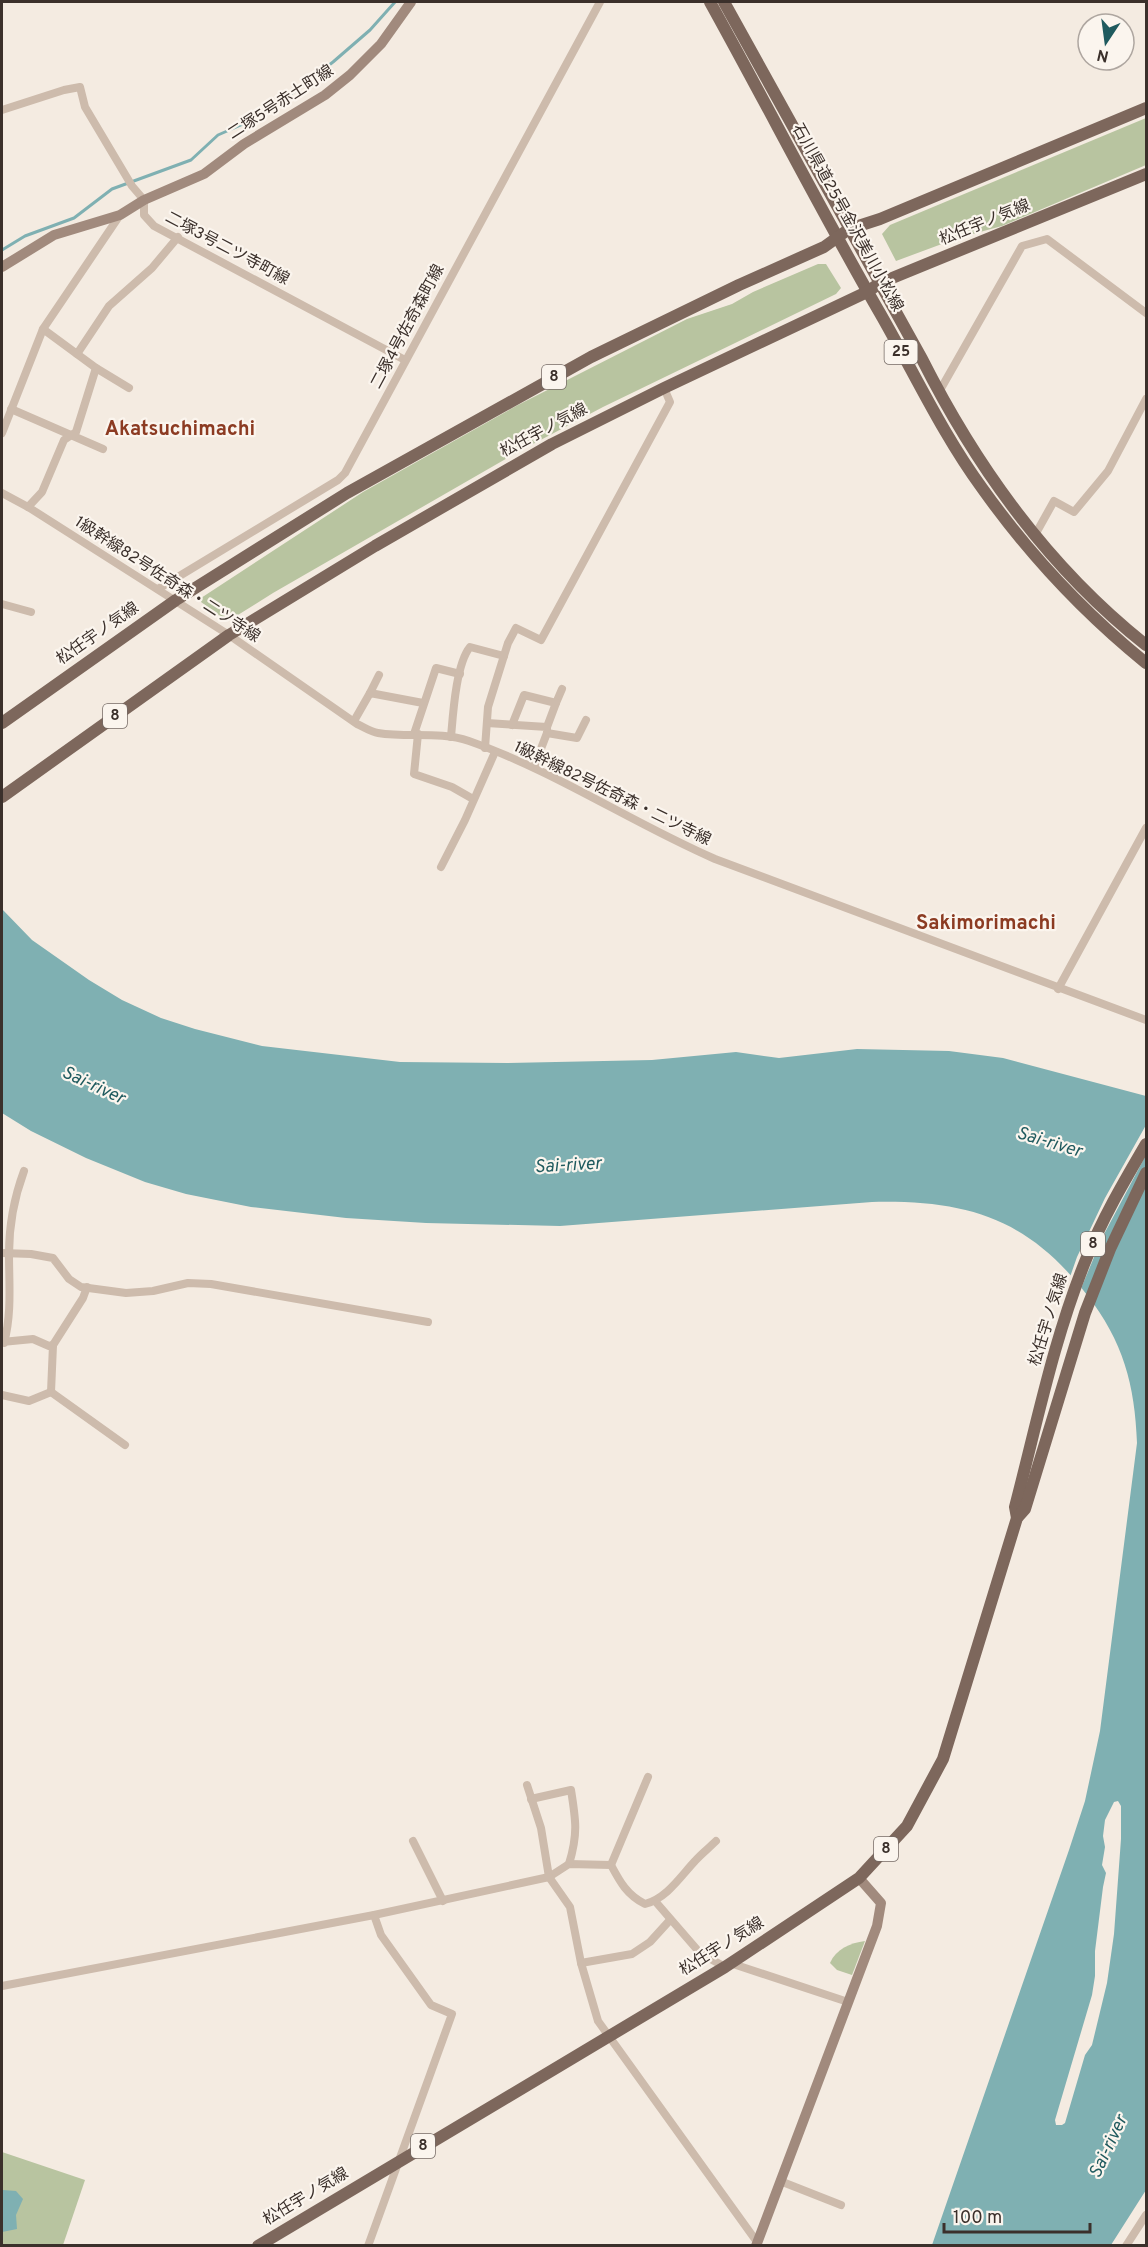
<svg xmlns="http://www.w3.org/2000/svg" width="1148" height="2247" font-family="Overpass,'Noto Sans JP',sans-serif">
  <style>
    .green { fill: #b8c4a0 }
    .water { fill: #7fb0b2; fill-rule: evenodd }
    .pier { fill: #f4ebe1 }
    .lines { fill: none; stroke-linecap: round; stroke-linejoin: round }
    .stream { stroke: #7fb0b2; stroke-width: 3 }
    .street { stroke: #cdbbac; stroke-width: 8 }
    .secondary { stroke: #a18a7d; stroke-width: 10 }
    .primary { stroke: #7d675c; stroke-width: 12 }
    .labels { text-anchor: middle; dominant-baseline: central; stroke-width: 4.5; stroke-linejoin: round; paint-order: stroke }
    .shield { fill: #fbf5ee; stroke: #756b66; stroke-width: 1.5 }
    .shield-label { font-size: 15px; font-weight: bold; fill: #3b302b }
    .street-label { font-size: 16px; fill: #3b302b; stroke: #fbf5ee }
    .water-label { font-size: 18px; font-style: italic; fill: #1f5a5e; stroke: #fbf5ee }
    .quarter-label { font-size: 20px; font-weight: bold; fill: #8c3b22; stroke: #fbf5ee }
  </style>
  <rect width="100%" height="100%" fill="#f4ebe1"/>
  <g class="green">
    <polygon points="1146,118 1146,165 1002,226 958,238 896,261 882,234 890,225"/>
    <polygon points="818,264 826,264 841,288 836,294 603,407 516,453 273,593 233,618 223,618 201,602 201,598 363,492 518,405 687,319 732,304 753,292"/>
    <path d="M865,1941L852,1975L837,1970L830,1963C836,1949 850,1943 865,1941Z"/>
    <polygon points="2,2152 85,2180 63,2245 2,2246"/>
  </g>
  <g class="water">
    <path d="M2,909L32,940L89,980L122,1000L161,1018L195,1029L262,1046L400,1062L507,1063L652,1060L736,1052L779,1058L857,1049L949,1051L1003,1058L1146,1096V2190L1111,2245H932L1069,1850L1085,1801L1100,1731L1137,1443C1135,1385 1123,1341 1087,1295C1028,1218 967,1200 872,1202L560,1226L426,1223L346,1218L251,1207L186,1194L145,1182L86,1158L31,1131L2,1113ZM1118,1801L1121,1806V1839L1114,1934L1107,1983L1092,2045L1085,2055L1065,2123L1062,2125H1056L1055,2120L1092,1995L1095,1976V1951L1103,1887L1106,1873L1102,1865L1105,1847L1103,1836L1105,1820L1114,1802Z"/>
    <polygon points="3,2190 16,2191 23,2199 16,2215 17,2229 2,2232 2,2191"/>
  </g>
  <polygon class="pier" points="1146,1125 1146,1155 1102,1238 1080,1291 1070,1277 1077,1257 1105,1198"/>
  <g class="lines">
    <polyline class="stream" points="2,250 25,236 74,218 112,189 191,160 218,135 250,121 298,89 333,62 370,30 395,2"/>
    <g class="street">
      <polyline points="2,110 64,90 80,87 85,107 132,186 144,200 144,215 154,226 405,360"/>
      <polyline points="43,329 96,368 129,388"/>
      <polyline points="77,354 109,306 152,268 178,237"/>
      <polyline points="939,392 1022,246 1047,239 1146,313"/>
      <polyline points="11,409 103,449"/>
      <polyline points="2,433 43,329 120,215"/>
      <path d="M2,493L28,507L229,635L357,724C364,727 371,732 378,733C408,738 439,731 469,741C555,771 632,823 715,859L1146,1020"/>
      <polyline points="28,507 42,492 64,440 76,432 96,368"/>
      <polyline points="1035,535 1054,501 1074,512 1108,471 1146,399"/>
      <polyline points="158,589 338,480 345,473 600,2"/>
      <polyline points="2,604 31,612"/>
      <polyline points="370,693 379,675"/>
      <polyline points="556,703 562,689"/>
      <polyline points="354,721 370,693 423,703"/>
      <polyline points="487,723 547,727 547,733 534,767"/>
      <polyline points="512,725 524,695 556,703 547,727"/>
      <polyline points="547,733 577,738 586,720"/>
      <polyline points="414,734 436,668 460,674"/>
      <polyline points="418,734 414,774 452,787 473,799"/>
      <path d="M451,737C453,714 456,664 470,647L504,656"/>
      <polyline points="485,748 488,707 508,643 516,628 541,640 670,402 664,388"/>
      <polyline points="441,867 465,820 495,752"/>
      <polyline points="1058,989 1146,828"/>
      <polyline points="2,1253 31,1254 53,1258 69,1279 81,1287 126,1293 153,1291 188,1283 211,1284 428,1322"/>
      <polyline points="2,1342 33,1339 49,1346 53,1345"/>
      <path d="M4,1343C12,1313 9,1284 9,1254C9,1225 14,1198 24,1171"/>
      <polyline points="51,1392 53,1345 83,1298 87,1287"/>
      <polyline points="51,1392 125,1445"/>
      <polyline points="2,1395 29,1401 51,1392"/>
      <path d="M527,1785L541,1828L549,1877L569,1864L611,1865C620,1882 627,1895 645,1904C667,1898 680,1877 695,1861C701,1854 709,1848 716,1841"/>
      <path d="M531,1799L571,1790C576,1821 578,1834 569,1864"/>
      <polyline points="413,1841 443,1901"/>
      <polyline points="611,1865 648,1777"/>
      <polyline points="655,1901 700,1953 725,1967"/>
      <polyline points="581,1963 632,1954 650,1942 670,1920"/>
      <polyline points="730,1963 848,2002"/>
      <polyline points="2,1986 374,1915 549,1877 570,1907 581,1963 598,2021 757,2242"/>
      <polyline points="780,2181 841,2205"/>
      <polyline points="368,2246 452,2014 431,2005 381,1935 374,1915"/>
      <polyline points="1126,2246 1146,2215"/>
    </g>
    <g class="secondary">
      <polyline points="2,267 54,235 120,215 144,200 204,174 244,144 325,95 350,75 381,44 411,2"/>
      <polyline points="756,2246 877,1926 881,1903 859,1878"/>
    </g>
    <g class="primary">
      <path d="M710,2C766,103 819,207 877,308C912,368 941,432 982,488C1029,554 1083,612 1146,663"/>
      <path d="M724,2L922,359C977,468 1050,569 1146,645"/>
      <polyline points="2,723 176,600 347,493 591,357 739,285 824,247 849,229 880,219 1146,108"/>
      <polyline points="2,797 229,635 375,546 552,444 664,388 867,292 880,283 1146,174"/>
      <path d="M1017,1518L1015,1507C1037,1423 1054,1337 1087,1257C1103,1217 1125,1180 1146,1144"/>
      <polyline points="258,2246 725,1967 859,1878 907,1826 943,1759 1017,1518 1025,1509 1085,1313 1110,1249 1146,1173"/>
    </g>
  </g>
  <g class="labels">
    <g class="shield">
      <rect x="884.5" y="340" width="33" height="24" rx="4.5"/>
      <rect x="542" y="365" width="24" height="24" rx="4.5"/>
      <rect x="103" y="704" width="24" height="24" rx="4.5"/>
      <rect x="1081" y="1232" width="24" height="24" rx="4.5"/>
      <rect x="874" y="1837" width="24" height="24" rx="4.5"/>
      <rect x="411" y="2134" width="24" height="24" rx="4.5"/>
    </g>
    <g class="shield-label">
      <text x="901" y="352">25</text>
      <text x="554" y="377">8</text>
      <text x="115" y="716">8</text>
      <text x="1093" y="1244">8</text>
      <text x="886" y="1849">8</text>
      <text x="423" y="2146">8</text>
    </g>
    <g class="street-label">
      <text transform="translate(281 103) rotate(-33)">二塚5号赤土町線</text>
      <text transform="translate(847 218) rotate(61)">石川県道25号金沢美川小松線</text>
      <text transform="translate(985 223) rotate(-22)">松任宇ノ気線</text>
      <text transform="translate(227 249) rotate(28)">二塚3号二ツ寺町線</text>
      <text transform="translate(408 327) rotate(-62)">二塚4号佐奇森町線</text>
      <text transform="translate(544 431) rotate(-28)">松任宇ノ気線</text>
      <text transform="translate(167 580) rotate(33)">1級幹線82号佐奇森・二ツ寺線</text>
      <text transform="translate(98 634) rotate(-35)">松任宇ノ気線</text>
      <text transform="translate(612 794) rotate(26)">1級幹線82号佐奇森・二ツ寺線</text>
      <text transform="translate(1049 1320) rotate(-73)">松任宇ノ気線</text>
      <text transform="translate(722 1947) rotate(-32)">松任宇ノ気線</text>
      <text transform="translate(306 2197) rotate(-31)">松任宇ノ気線</text>
    </g>
    <g class="water-label">
      <text transform="translate(93 1086) rotate(25)">Sai-river</text>
      <text transform="translate(1049 1143) rotate(17)">Sai-river</text>
      <text transform="translate(568 1166) rotate(-3)">Sai-river</text>
      <text transform="translate(1109 2147) rotate(-65)">Sai-river</text>
    </g>
    <g class="quarter-label">
      <text x="180" y="430">Akatsuchimachi</text>
      <text x="986" y="924">Sakimorimachi</text>
    </g>
  </g>
  <rect width="1148" height="2247" fill="none" stroke="#3b302b" stroke-width="6"/>
  <g transform="translate(1106 42) rotate(193)"><circle r="28" fill="#fbf5ee" stroke="#aea6a0" stroke-width="1.5"/>
  <path d="M0-4.5L10 22L0 15L-10 22Z" fill="#1f5a5e"/>
  <text y="-9" font-size="16" font-weight="bold" text-anchor="middle" fill="#3b302b">N</text>
  </g>
  <path d="M944 2223v9h146v-9" fill="none" stroke="#3b302b" stroke-width="3"/>
  <text x="953" y="2223" font-size="18" fill="#3b302b" stroke="#fbf5ee" stroke-width="4.5" paint-order="stroke">100 m</text>
</svg>
